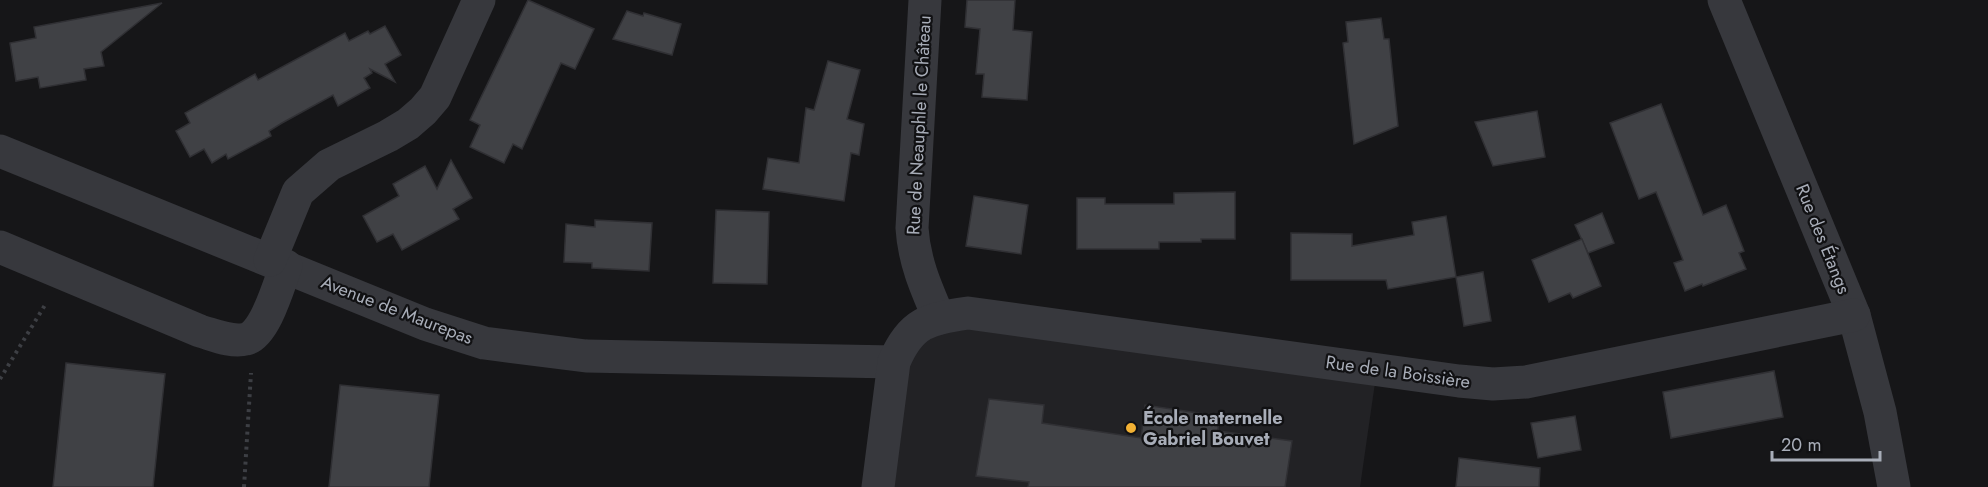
<svg xmlns="http://www.w3.org/2000/svg" width="1988" height="487" font-family="Jost,sans-serif">
  <style>
    .built { fill: #222225 }
    .building { fill: #404145; stroke: #303034; stroke-width: 1.5 }
    .lines { fill: none; stroke-linecap: round; stroke-linejoin: round }
    .path { stroke: #3d3f44; stroke-width: 4; stroke-dasharray: 3 4.5; stroke-linecap: butt }
    .minor { stroke: #37383d; stroke-width: 33 }
    .poi-dot { fill: #f2b134; stroke: #111113; stroke-width: 2 }
    .labels { text-anchor: middle; dominant-baseline: central; stroke-width: 4.5; stroke-linejoin: round; paint-order: stroke }
    .street-label { font-size: 18px; fill: #a8adb8; stroke: #111113 }
    .poi-label { font-size: 18px; font-weight: bold; fill: #a8adb8; stroke: #111113; text-anchor: start }
  </style>
  <rect width="100%" height="100%" fill="#161618"/>
  <polygon class="built" points="939,318 1377,369 1360,487 894,487 902,343"/>
  <g class="building">
    <polygon points="528,0 594,29 575,69 561,63 522,149 513,144 504,163 470,147 480,125 470,120"/>
    <polygon points="967,0 1015,0 1013,30 1032,32 1027,100 982,97 984,74 976,74 980,29 965,27"/>
    <polygon points="162,3 101,52 104,66 84,69 86,80 40,88 38,77 16,81 10,43 36,38 34,27"/>
    <polygon points="627,11 643,16 644,13 681,24 672,55 613,39"/>
    <polygon points="1381,18 1384,39 1389,39 1398,126 1354,144 1343,43 1348,42 1346,22"/>
    <polygon points="385,26 401,55 385,64 395,82 370,69 372,73 364,78 370,88 338,106 333,95 282,123 269,131 271,136 228,159 226,154 212,163 204,149 190,157 176,131 190,123 185,113 255,74 258,80 345,33 349,41 368,31 370,34"/>
    <polygon points="828,61 860,70 847,119 864,124 859,155 851,153 844,201 763,189 768,158 799,163 806,108 814,110"/>
    <polygon points="1661,104 1703,215 1726,205 1744,251 1739,253 1746,269 1703,286 1702,284 1685,291 1674,263 1683,260 1656,192 1639,199 1610,123"/>
    <polygon points="1537,111 1545,157 1493,166 1475,122"/>
    <polygon points="451,160 472,198 453,209 459,219 402,250 393,234 377,242 363,216 399,196 393,184 425,166 437,189"/>
    <polygon points="1235,192 1235,239 1201,239 1201,242 1159,242 1159,249 1077,249 1077,198 1105,198 1105,204 1174,204 1174,193"/>
    <polygon points="974,196 1028,205 1021,254 966,246"/>
    <polygon points="716,210 769,212 767,284 713,283"/>
    <polygon points="1602,213 1614,243 1588,253 1575,225"/>
    <polygon points="1446,216 1456,277 1388,289 1386,280 1291,280 1291,233 1352,234 1352,246 1414,235 1412,222"/>
    <polygon points="595,220 652,223 649,271 592,268 592,263 564,262 566,224 595,227"/>
    <polygon points="1582,239 1601,286 1573,298 1570,293 1549,302 1532,260"/>
    <polygon points="1483,272 1491,321 1464,326 1456,277"/>
    <polygon points="66,363 165,374 153,487 53,487"/>
    <polygon points="1774,371 1783,417 1671,438 1663,392"/>
    <polygon points="340,385 439,395 429,487 329,487"/>
    <polygon points="989,399 1044,405 1042,423 1141,438 1145,405 1218,416 1218,431 1292,441 1285,487 1028,487 1029,482 976,476"/>
    <polygon points="1575,416 1581,450 1538,458 1531,423"/>
    <polygon points="1459,458 1540,468 1539,487 1456,487"/>
  </g>
  <g class="lines">
    <g class="path">
      <polyline points="0,379 45,305"/>
      <polyline points="244,487 251,373"/>
    </g>
    <g class="minor">
      <path d="M925,0L912,228C914,261 926,288 939,318"/>
      <polyline points="1724,0 1854,315 1880,412 1894,487"/>
      <polyline points="0,151 425,324 484,343 586,356 894,362"/>
      <path d="M0,247L200,331C214,335 232,343 246,339C265,335 279,284 286,266"/>
      <polyline points="270,260 298,192 329,165 388,136 408,124 423,111 435,97 479,0"/>
      <path d="M878,487L894,362C911,322 928,319 968,313L1459,381L1493,384L1526,382L1854,315"/>
    </g>
  </g>
  <circle class="poi-dot" cx="1131" cy="428" r="6"/>
  <g class="labels">
    <g class="street-label">
      <text transform="translate(919 125) rotate(-87)">Rue de Neauphle le Château</text>
      <text transform="translate(1823 239) rotate(68)">Rue des Étangs</text>
      <text transform="translate(397 310) rotate(21)">Avenue de Maurepas</text>
      <text transform="translate(1398 372) rotate(8)">Rue de la Boissière</text>
    </g>
    <g class="poi-label">
      <text x="1143" y="418">École maternelle<tspan x="1143" dy="21">Gabriel Bouvet</tspan></text>
    </g>
  </g>
  <path d="M1772 451v9h108v-9" fill="none" stroke="#a8adb8" stroke-width="3"/>
  <text x="1781" y="451" font-size="18" fill="#a8adb8" stroke="#111113" stroke-width="4.5" paint-order="stroke">20 m</text>
</svg>
